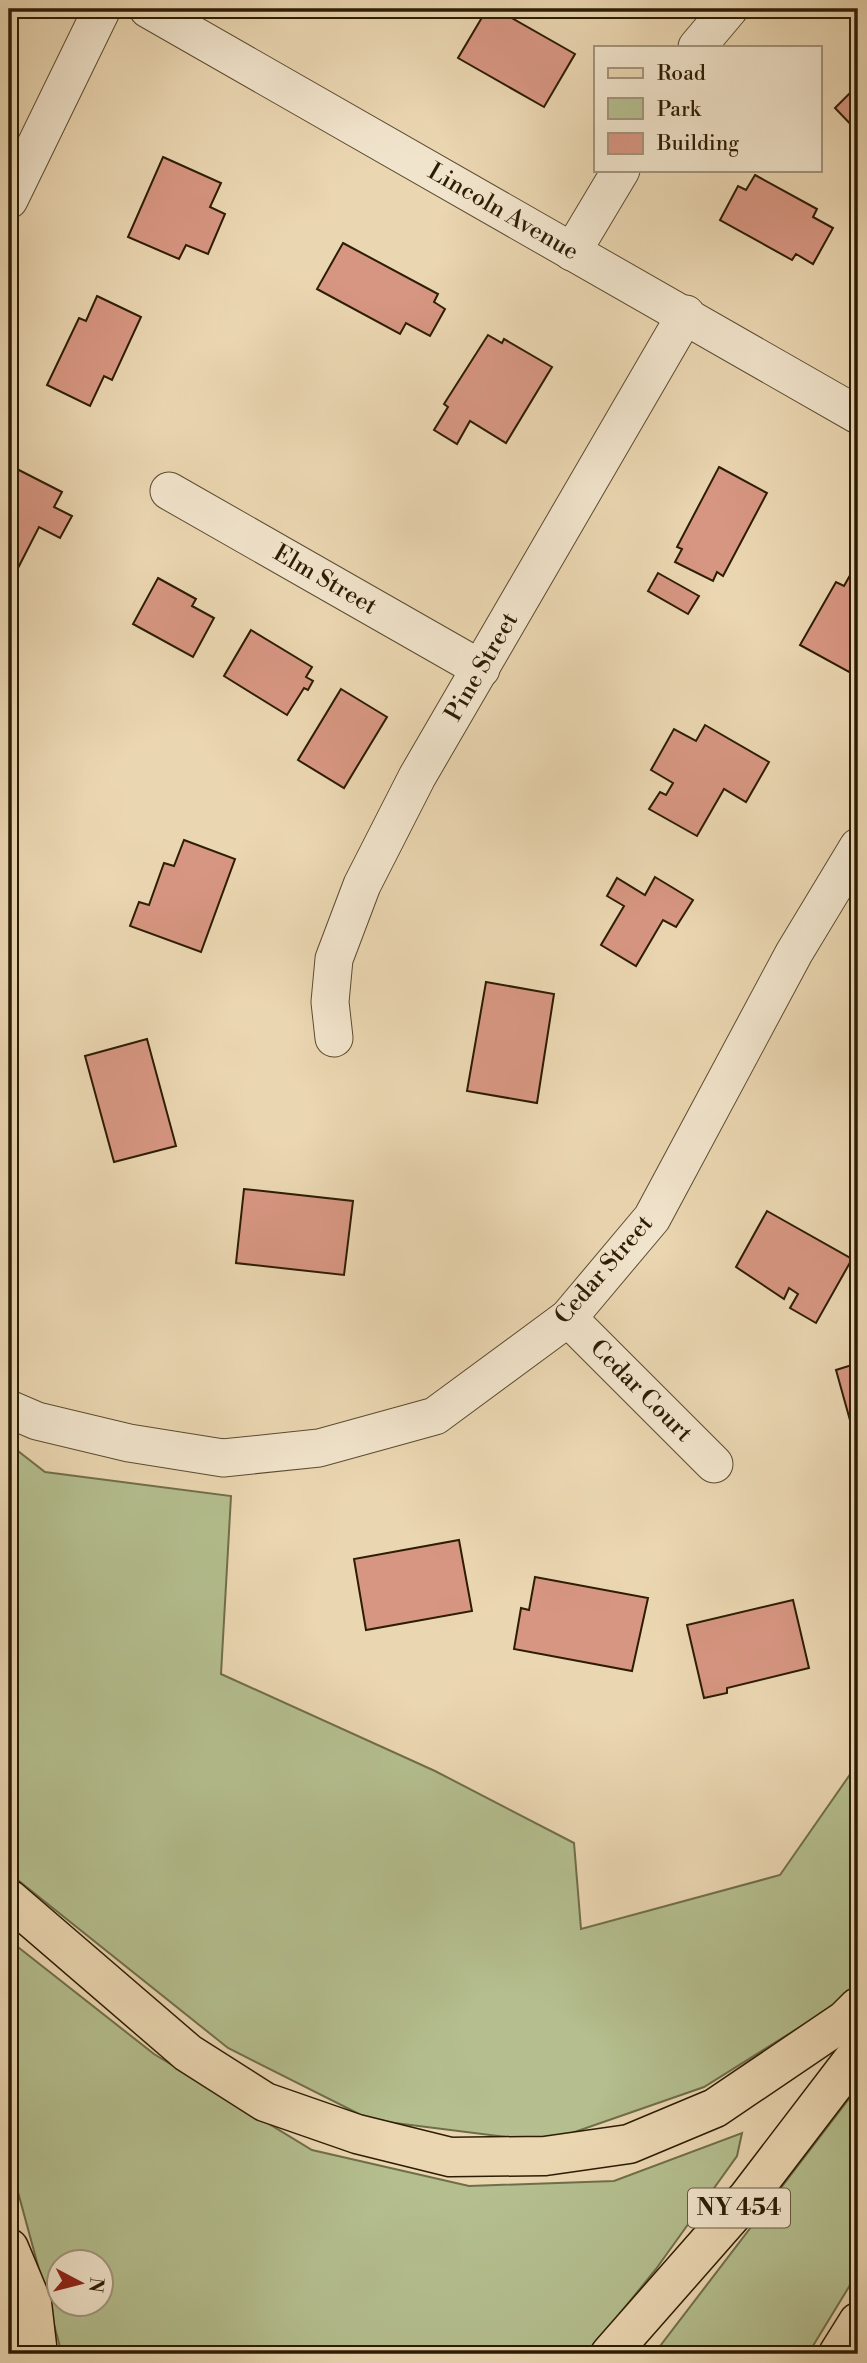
<svg xmlns="http://www.w3.org/2000/svg" width="867" height="2363" font-family="'Libre Bodoni',serif">
  <style>
    .green { fill: #b4be8e; stroke: #706e49; stroke-width: 2; fill-rule: evenodd }
    .building { fill: #d79682; stroke: #2d1d04; stroke-width: 2 }
    .lines { fill: none; stroke-linecap: round; stroke-linejoin: round }
    .minor-casing { stroke: #5c4b2f; stroke-width: 39 }
    .major-casing { stroke: #2d1d04; stroke-width: 41 }
    .highway-casing { stroke: #2d1d04; stroke-width: 41 }
    .minor { stroke: #f1e4cc; stroke-width: 37 }
    .major { stroke: #ead6b1; stroke-width: 38 }
    .highway { stroke: #ead6b1; stroke-width: 38 }
    .labels { text-anchor: middle; dominant-baseline: central; stroke-width: 5; stroke-linejoin: round; paint-order: stroke }
    .shield { fill: #f1e4cc; stroke: #685940; stroke-width: 2 }
    .shield-label { font-size: 23px; font-weight: bold; fill: #2d1d04 }
    .street-label { font-size: 24px; fill: #2d1d04; stroke: #f1e4cc }
  </style>
  <rect width="100%" height="100%" fill="#ead6b1"/>
  <filter id="stains"><feTurbulence type="fractalNoise" baseFrequency=".00286" numOctaves="4"/><feColorMatrix values="0 0 0 0 .2 0 0 0 0 .09 0 0 0 0 .02 0 0 0 .5 -.17"/></filter>
  <radialGradient id="worn" r=".72"><stop offset=".6" stop-color="#630" stop-opacity="0"/><stop offset="1" stop-color="#630" stop-opacity=".3"/></radialGradient>
  <g class="green">
    <polygon points="9,1444 45,1472 231,1496 221,1674 435,1771 574,1843 581,1929 780,1875 858,1763 858,1983 848,1997 704,2087 546,2142 371,2120 228,2048 9,1873"/>
    <path d="M9,1940L154,2054L312,2150L469,2186L614,2181L742,2133L737,2156L656,2269L587,2354H62L9,2159ZM60,2262H102V2304H60Z"/>
    <polygon points="858,2087 858,2272 808,2354 654,2354"/>
  </g>
  <g class="building">
    <polygon points="487,9 496,9 575,54 544,107 458,58"/>
    <polygon points="858,85 858,132 835,108"/>
    <polygon points="163,157 221,183 210,207 225,214 208,254 186,245 179,259 128,237"/>
    <polygon points="755,175 817,209 813,217 833,228 813,264 796,254 792,260 720,220 738,186 746,190"/>
    <polygon points="343,243 438,294 434,302 445,309 430,336 406,323 400,334 317,289"/>
    <polygon points="97,296 141,317 112,380 104,376 90,406 47,385 79,318 86,321"/>
    <polygon points="488,335 502,343 504,339 552,367 506,443 470,421 457,444 434,430 448,407 444,404"/>
    <polygon points="11,466 62,492 54,507 72,516 60,538 39,527 18,568 9,563"/>
    <polygon points="719,467 767,493 723,576 717,572 713,581 675,562 682,549 677,547"/>
    <polygon points="858,561 858,655 849,672 800,645 836,582 844,586"/>
    <polygon points="658,573 699,596 688,614 648,591"/>
    <polygon points="158,578 196,599 192,606 214,618 193,657 133,624"/>
    <polygon points="251,630 312,667 306,677 313,681 308,690 304,688 287,715 224,676"/>
    <polygon points="341,689 387,717 344,788 298,760"/>
    <polygon points="705,725 769,762 746,802 724,789 697,836 649,809 660,792 666,795 673,783 651,770 674,729 696,741"/>
    <polygon points="184,840 235,859 201,952 130,926 139,902 149,905 164,863 174,866"/>
    <polygon points="655,877 693,900 676,927 663,920 636,966 601,945 624,906 607,896 617,878 645,895"/>
    <polygon points="486,982 554,994 537,1103 467,1091"/>
    <polygon points="147,1039 176,1146 114,1162 85,1056"/>
    <polygon points="244,1189 353,1201 344,1275 236,1263"/>
    <polygon points="767,1211 852,1259 816,1323 790,1308 798,1294 789,1288 784,1299 736,1267"/>
    <polygon points="858,1363 858,1449 836,1370"/>
    <polygon points="459,1540 472,1611 366,1630 354,1559"/>
    <polygon points="535,1577 648,1598 632,1671 514,1649 521,1608 529,1610"/>
    <polygon points="793,1600 809,1668 727,1688 727,1693 704,1698 687,1625"/>
  </g>
  <g class="lines">
    <defs>
      <g id="minor">
        <polyline points="148,9 858,415"/>
        <polyline points="697,47 729,9"/>
        <polyline points="9,200 102,9"/>
        <polyline points="572,252 621,170"/>
        <polyline points="169,491 481,669"/>
        <polyline points="334,1038 330,1002 334,959 362,885 417,777 686,314"/>
        <polyline points="568,1318 714,1464"/>
        <polyline points="9,1409 37,1421 129,1443 223,1458 319,1448 435,1416 568,1318 652,1218 794,953 858,847"/>
      </g>
      <g id="major">
        <polyline points="610,2354 748,2197 858,2053"/>
        <polyline points="838,2354 858,2322"/>
      </g>
      <g id="highway">
        <polyline points="9,1899 188,2053 265,2102 357,2134 450,2157 545,2156 629,2144 715,2108 845,2020 858,2007"/>
        <polyline points="9,2248 32,2303 38,2354"/>
      </g>
    </defs>
    <use href="#minor" class="minor-casing"/>
    <use href="#major" class="major-casing"/>
    <use href="#highway" class="highway-casing"/>
    <use href="#minor" class="minor"/>
    <use href="#major" class="major"/>
    <use href="#highway" class="highway"/>
  </g>
  <g class="labels">
    <rect class="shield" x="688" y="2188.5" width="102" height="39" rx="5"/>
    <g class="shield-label">
      <text x="739" y="2208">NY 454</text>
    </g>
    <g class="street-label">
      <text transform="translate(503 212) rotate(30)">Lincoln Avenue</text>
      <text transform="translate(325 580) rotate(30)">Elm Street</text>
      <text transform="translate(482 667) rotate(-60)">Pine Street</text>
      <text transform="translate(604 1270) rotate(-49)">Cedar Street</text>
      <text transform="translate(641 1391) rotate(45)">Cedar Court</text>
    </g>
  </g>
  <rect width="867" height="2363" fill="none" stroke="#ead6b1" stroke-width="35"/>
  <rect x="10" y="10" width="846" height="2342" fill="none" stroke="#2d1d04" stroke-width="3.5"/>
  <rect x="18" y="18" width="832" height="2328" fill="none" stroke="#2d1d04" stroke-width="2"/>
  <rect x="594" y="46" width="228" height="126" fill="#f1e4cc" stroke="#a3947c" stroke-width="2"/>
  <rect x="608" y="68" width="35" height="10" fill="#ead6b1" stroke="#a3947c" stroke-width="2"/>
  <text x="657" y="80" font-size="21" fill="#2d1d04">Road</text>
  <rect x="608" y="98" width="35" height="21" fill="#b4be8e" stroke="#a3947c" stroke-width="2"/>
  <text x="657" y="116" font-size="21" fill="#2d1d04">Park</text>
  <rect x="608" y="133" width="35" height="21" fill="#d79682" stroke="#a3947c" stroke-width="2"/>
  <text x="657" y="150" font-size="21" fill="#2d1d04">Building</text>
  <g transform="translate(80 2283) rotate(97)"><circle r="33" fill="#f1e4cc" stroke="#a3947c" stroke-width="2"/>
  <path d="M0-5L12 26L0 18L-12 26Z" fill="#8f2418"/>
  <text y="-10" font-size="19" font-weight="bold" text-anchor="middle" fill="#2d1d04">N</text>
  </g>
  <rect width="100%" height="100%" filter="url(#stains)"/>
  <rect width="100%" height="100%" fill="url(#worn)"/>
</svg>
